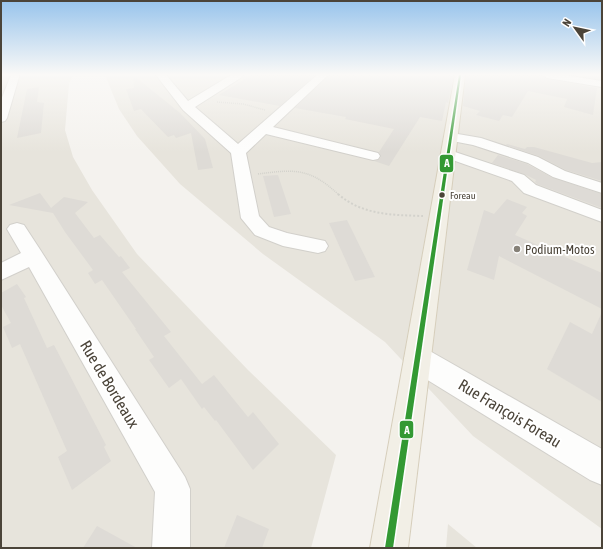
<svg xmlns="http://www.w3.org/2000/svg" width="603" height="549" font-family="'Asap Condensed',sans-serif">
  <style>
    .residential { fill: #e7e4dc }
    .building { fill: #dedbd6 }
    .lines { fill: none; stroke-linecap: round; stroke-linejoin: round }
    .minor-casing { stroke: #d2d0cb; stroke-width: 2 }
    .major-casing { stroke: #d6cebb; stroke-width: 2 }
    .path-far1 { stroke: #d3d2cc; stroke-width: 1.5; stroke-dasharray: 1 1; stroke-linecap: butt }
    .path { stroke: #d3d2cc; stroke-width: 2; stroke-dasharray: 2 2; stroke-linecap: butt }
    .minor { fill: #fdfdfc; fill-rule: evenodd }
    .major { fill: #f2efe6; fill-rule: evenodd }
    .bus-1-casing { stroke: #fff; stroke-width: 3 }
    .bus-1 { fill: #393; fill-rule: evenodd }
    .bus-dot { fill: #4b4439; stroke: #fff; stroke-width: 1.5 }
    .poi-dot { fill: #868178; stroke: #fff; stroke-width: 1.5 }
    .labels { text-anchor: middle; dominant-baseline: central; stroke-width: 4; stroke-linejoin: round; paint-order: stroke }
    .far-bus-label { font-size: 10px; fill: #4b4439; stroke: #fff; text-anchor: start }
    .poi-label { font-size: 13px; fill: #4b4439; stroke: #fff; text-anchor: start }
    .near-street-label { font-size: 16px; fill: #4b4439; stroke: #fff }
    .line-badge { stroke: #fff; stroke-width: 1.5 }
    .badge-label { font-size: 11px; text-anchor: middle; font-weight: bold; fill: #fff }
  </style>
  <rect width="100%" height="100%" fill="#f4f2ee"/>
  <g class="residential">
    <polygon points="1,75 73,75 69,84 65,130 73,157 92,190 137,254 248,370 336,455 311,548 1,548"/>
    <polygon points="105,75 602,75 602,529 473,436 385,342 263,254 180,184 137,136 119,109"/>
    <polygon points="448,524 477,548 446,548"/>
  </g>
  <g class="building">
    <polygon points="133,75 180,113 205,139 213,168 198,170 191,133 176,138 174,135 168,137 141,109 134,111 126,89 134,88"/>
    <polygon points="251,75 315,75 280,106 219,95"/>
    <polygon points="329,75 443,76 454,75 448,103 446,102 442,121 420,117 389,166 374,161 378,160 381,157 379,152 394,129 345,119 346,117 295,108"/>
    <polygon points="466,75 541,75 547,79 597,88 593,115 564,107 567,99 528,91 512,117 503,115 499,121 476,115 480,111 463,106"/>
    <polygon points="39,87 37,102 44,103 41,133 17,138 27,89"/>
    <polygon points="507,144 525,149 527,147 534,147 592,163 602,162 602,181 566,170 539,156 506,145"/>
    <polygon points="498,155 527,164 553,178 602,194 602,208 537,184 535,182 536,180 524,174 492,163"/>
    <polygon points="278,175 291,214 274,217 263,176"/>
    <polygon points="40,193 51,208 64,197 88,202 75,213 94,238 100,235 119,257 121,256 130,268 122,272 171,332 164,336 202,384 214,375 248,417 253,412 279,444 253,470 216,420 215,421 204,407 202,409 181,379 169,388 149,360 154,357 135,329 136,329 102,280 95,284 88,273 93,270 65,232 53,213 9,205"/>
    <polygon points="507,199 527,207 522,213 527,216 515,235 602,273 602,309 499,256 494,280 467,270 484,210 494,214"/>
    <polygon points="347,220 375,277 355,281 329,223"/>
    <polygon points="17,284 26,297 24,298 47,348 54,345 106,445 104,447 111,461 72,490 58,457 67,451 20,344 12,348 3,327 11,323 1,305 1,293"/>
    <polygon points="602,312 602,402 547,369 570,322 592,334"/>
    <polygon points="237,515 269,529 262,548 224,548"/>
    <polygon points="97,526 137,548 83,548"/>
  </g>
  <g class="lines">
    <defs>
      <g id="minor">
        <polygon points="11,75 18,75 19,77 7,118 5,121 1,122 1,100"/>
        <polygon points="156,75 166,75 188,101 231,75 243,75 242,77 195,107 238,144 317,75 328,75 273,127 378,153 380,156 378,159 373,160 266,134 246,153 259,216 269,227 287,233 325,241 328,246 325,251 318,253 283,246 255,235 241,218 231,153 183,110"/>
        <polygon points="542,75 564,75 602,81 602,87 547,78"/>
        <polygon points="452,133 481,138 538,157 565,171 602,183 602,193 553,177 528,163 473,145 447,140 445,137 447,134"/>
        <polygon points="449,150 524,175 536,185 602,210 602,222 524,193 512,181 444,157 442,154 444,151"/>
        <polygon points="17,223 24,225 41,251 185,477 190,489 190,548 152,548 155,492 29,267 1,280 1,263 21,253 7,229 10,225"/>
        <polygon points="418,347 428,350 602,449 602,485 590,480 408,368 404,359 408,350"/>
      </g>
      <polygon id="major" points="455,75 465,75 408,548 370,548"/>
    </defs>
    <use href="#minor" class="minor-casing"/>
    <use href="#major" class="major-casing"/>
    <g class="path-far1">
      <polyline points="217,102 243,104 265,110"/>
      <path d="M258,174C296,169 310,168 339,195"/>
    </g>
    <path class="path" d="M338,194C362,215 392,215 423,216"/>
    <use href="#minor" class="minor"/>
    <use href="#major" class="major"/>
    <defs>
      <polygon id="bus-1" points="459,75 461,75 393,548 385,548"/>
    </defs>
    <use href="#bus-1" class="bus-1-casing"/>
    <use href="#bus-1" class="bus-1"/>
  </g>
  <linearGradient id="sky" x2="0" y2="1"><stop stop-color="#98c4ec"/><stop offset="0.49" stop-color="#faf9f7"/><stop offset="1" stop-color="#faf9f7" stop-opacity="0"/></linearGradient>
  <rect width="603" height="152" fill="url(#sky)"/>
  <circle class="bus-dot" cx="442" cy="195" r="3.5"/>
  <circle class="poi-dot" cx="517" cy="249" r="4"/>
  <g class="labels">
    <g class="far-bus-label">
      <text x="450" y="195">Foreau</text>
    </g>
    <g class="poi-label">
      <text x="525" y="249">Podium-Motos</text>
    </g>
    <g class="near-street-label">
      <text transform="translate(110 384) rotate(59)">Rue de Bordeaux</text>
      <text transform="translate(510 413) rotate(31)">Rue François Foreau</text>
    </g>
  </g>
  <g class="line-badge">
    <rect x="439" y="154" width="15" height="19" rx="4" fill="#393"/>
    <rect x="399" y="420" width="15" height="19" rx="4" fill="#393"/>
  </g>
  <g class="badge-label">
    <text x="447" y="167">A</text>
    <text x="407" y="434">A</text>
  </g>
  <rect width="603" height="549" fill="none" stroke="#4b4439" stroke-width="4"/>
  <g transform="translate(575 28) rotate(303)" stroke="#ffffff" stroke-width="3" paint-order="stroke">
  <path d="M0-3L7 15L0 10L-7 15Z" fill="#4b4439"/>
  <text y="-6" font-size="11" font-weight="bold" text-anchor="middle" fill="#4b4439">N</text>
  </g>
</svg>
